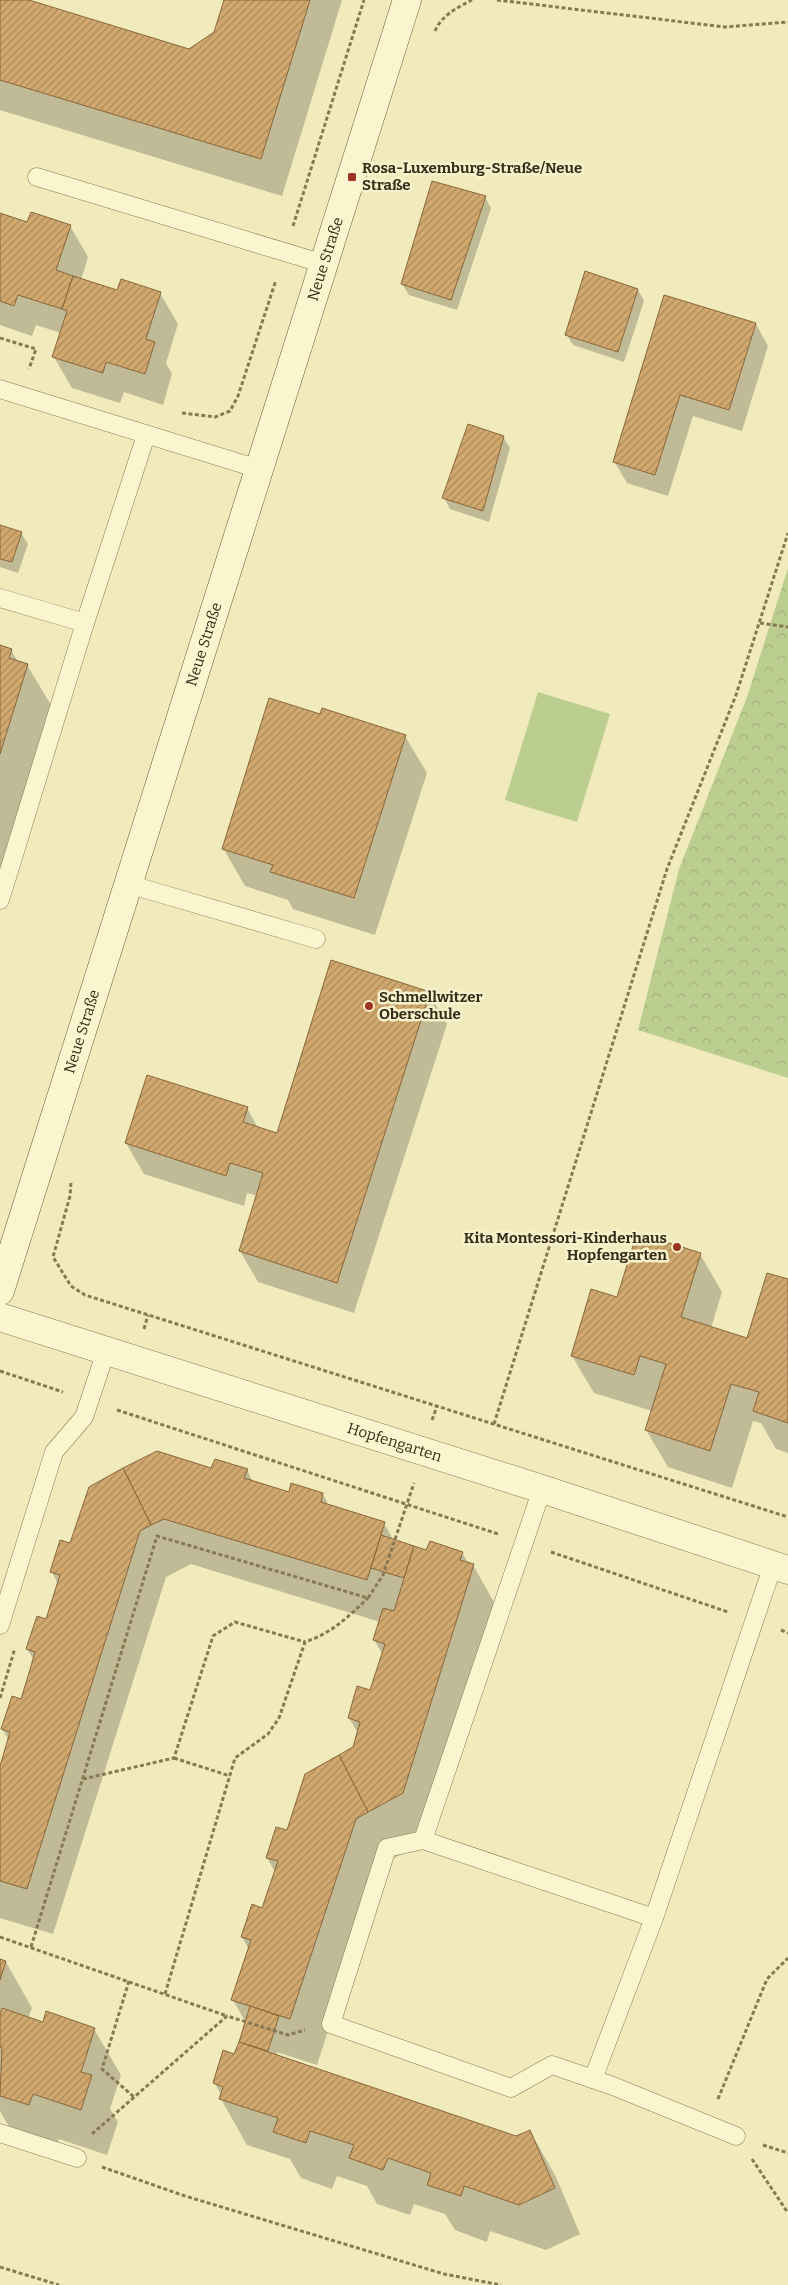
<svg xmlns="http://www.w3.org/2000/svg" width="788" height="2285" font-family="Bitter,serif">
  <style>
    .forest { fill: url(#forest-crowns) }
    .park { fill: #bcce8f }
    .shadow { fill: #0003 }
    .building { fill: url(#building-hatch); stroke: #896639 }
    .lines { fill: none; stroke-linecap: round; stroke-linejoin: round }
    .lane-casing { stroke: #887954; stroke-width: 19 }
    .street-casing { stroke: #887954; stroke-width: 29 }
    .secondary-casing { stroke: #6a5a38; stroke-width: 29 }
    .path { stroke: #887954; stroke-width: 3; stroke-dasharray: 4 2.5; stroke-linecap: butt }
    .lane { stroke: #fbf5cf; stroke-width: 18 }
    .street { stroke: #fbf5cf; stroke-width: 28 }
    .secondary { stroke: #fbf5cf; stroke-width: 28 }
    .poi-dot { fill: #9b3521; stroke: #f7f2cb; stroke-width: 2 }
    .labels { text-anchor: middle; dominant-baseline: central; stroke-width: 5; stroke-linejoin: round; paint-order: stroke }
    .poi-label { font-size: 15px; font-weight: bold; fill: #362d1a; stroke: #f7f2cb; text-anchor: start }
    .street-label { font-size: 15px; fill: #362d1a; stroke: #f7f2cb }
  </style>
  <defs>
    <pattern id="forest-crowns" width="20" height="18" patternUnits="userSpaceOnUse" patternTransform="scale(1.25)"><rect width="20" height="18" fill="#bcce8f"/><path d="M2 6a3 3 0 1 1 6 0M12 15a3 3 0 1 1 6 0" fill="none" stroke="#a2b17b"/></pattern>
    <pattern id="building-hatch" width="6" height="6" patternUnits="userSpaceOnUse" patternTransform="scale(1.25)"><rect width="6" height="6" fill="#d1a96f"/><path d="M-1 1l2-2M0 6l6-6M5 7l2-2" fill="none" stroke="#aa8a5a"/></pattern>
  </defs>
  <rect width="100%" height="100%" fill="#f0eabc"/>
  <polygon class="forest" points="788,568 788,1078 638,1030 679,869 747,697"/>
  <polygon class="park" points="538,692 610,714 577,822 505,800"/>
  <g class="shadow">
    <polygon points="0,0 25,0 190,50 215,33 225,0 342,0 282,196 0,110"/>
    <polygon points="485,197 491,208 457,310 409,295 402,284"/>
    <polygon points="0,214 28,224 70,226 88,257 81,280 118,292 160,293 178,324 166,363 172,374 163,405 124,392 120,403 72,388 54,357 61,333 36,325 32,336 0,325"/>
    <polygon points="638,290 644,301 624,362 573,345 566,334"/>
    <polygon points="665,296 756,324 768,346 742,431 693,416 668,496 627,483 614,461"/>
    <polygon points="503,437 510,448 489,522 450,509 444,498"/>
    <polygon points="0,527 21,533 28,544 18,573 0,567"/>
    <polygon points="0,646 11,650 18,662 27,665 54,710 0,881"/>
    <polygon points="321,716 405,736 427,773 375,935 293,909 288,900 245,886 223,848"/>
    <polygon points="429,993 447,1024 354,1313 258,1282 240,1251 258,1196 247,1193 244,1206 144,1174 126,1143 247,1108 258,1128 278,1134"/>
    <polygon points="700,1254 722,1292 711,1328 747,1339 788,1281 788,1453 776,1449 761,1423 753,1421 732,1488 668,1467 646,1430 652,1411 594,1393 572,1356 618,1299"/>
    <polygon points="212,1469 247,1470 253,1482 290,1493 323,1494 329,1506 384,1523 394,1541 427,1551 462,1553 469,1564 473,1565 499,1611 428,1839 382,1865 317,2065 277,2052 276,2056 516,2137 530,2131 556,2177 580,2234 546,2250 490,2231 487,2242 455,2230 445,2214 414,2204 410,2215 377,2204 367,2186 337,2176 332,2189 301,2178 290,2159 247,2145 221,2099 222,2096 214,2082 235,2055 246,2023 233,2000 249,1950 242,1937 263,1909 275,1872 267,1858 354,1748 358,1733 349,1718 371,1691 383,1655 374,1640 380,1622 191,1564 166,1577 53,1934 0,1918 0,1769 9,1740 2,1729 22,1700 34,1660 27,1649 47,1621 58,1584 52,1572 70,1545"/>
    <polygon points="0,1960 6,1962 32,2008 28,2018 44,2023 94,2029 121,2075 110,2109 118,2122 107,2155 59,2139 55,2150 15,2137 0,2111"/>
  </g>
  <g class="building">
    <polygon points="0,0 29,0 189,49 214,32 224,0 310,0 261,159 0,80"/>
    <polygon points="432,181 486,196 451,300 401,284"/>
    <polygon points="31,212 71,225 56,270 73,276 62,309 18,295 14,306 0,301 0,213 27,222"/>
    <polygon points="585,271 638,289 618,352 565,335"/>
    <polygon points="73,276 117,290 121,279 161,292 146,339 155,342 145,374 106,362 103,373 52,357 67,311 62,309"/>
    <polygon points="664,295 756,323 729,410 680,395 655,475 613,462"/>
    <polygon points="468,424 504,436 483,511 442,498"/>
    <polygon points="0,525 22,532 12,562 0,559"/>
    <polygon points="0,645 12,649 9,658 28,664 0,754"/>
    <polygon points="269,698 320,714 322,708 406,735 354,898 270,872 273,865 222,849"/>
    <polygon points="331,960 430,992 337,1283 239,1251 263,1173 230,1163 226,1176 125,1143 147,1075 248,1107 243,1122 277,1133"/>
    <polygon points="637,1233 701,1253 681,1317 747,1338 767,1273 788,1279 788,1423 753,1411 759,1392 731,1384 710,1451 645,1430 666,1364 640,1356 634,1375 571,1356 591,1289 617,1297"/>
    <polygon points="157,1451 211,1468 215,1459 248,1469 244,1478 289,1492 291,1483 323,1493 321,1502 385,1522 367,1580 164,1519 151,1525 123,1468"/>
    <polygon points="123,1468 151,1525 140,1531 27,1889 0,1881 0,1766 10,1732 1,1729 12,1696 21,1699 29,1673 35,1652 26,1649 37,1616 46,1619 60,1575 50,1572 60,1540 70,1543 89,1487"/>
    <polygon points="381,1535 414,1546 404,1578 371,1568"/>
    <polygon points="430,1541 463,1552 460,1560 474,1564 403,1793 368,1812 339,1755 353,1747 360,1722 348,1718 357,1686 370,1690 385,1644 373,1640 383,1608 394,1611 414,1546 426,1550"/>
    <polygon points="339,1755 368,1812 356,1819 290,2019 231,2000 251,1940 241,1937 252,1904 262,1908 278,1861 266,1858 276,1827 287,1830 305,1774"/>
    <polygon points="0,1959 6,1961 0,1980"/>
    <polygon points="250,2006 279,2016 268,2051 239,2042"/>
    <polygon points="2,2008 43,2022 46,2011 95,2028 81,2072 92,2075 81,2110 33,2094 29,2105 0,2096 2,2047 0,2047 0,2015"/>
    <polygon points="239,2042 516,2136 530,2130 555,2188 519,2205 464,2186 461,2196 427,2185 431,2173 388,2158 383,2170 349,2158 354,2145 310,2131 306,2143 273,2132 278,2118 219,2099 223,2087 213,2083 223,2050 234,2054"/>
  </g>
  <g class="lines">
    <defs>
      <g id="lane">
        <polyline points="37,177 324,264"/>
        <polyline points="0,389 259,469"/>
        <polyline points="0,598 85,623 0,900"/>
        <polyline points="85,623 146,435"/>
        <polyline points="128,884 316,939"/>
        <polyline points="542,1489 423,1840 654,1918 773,1565"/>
        <polyline points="0,1625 54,1452 84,1417 106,1351"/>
        <polyline points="423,1840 387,1848 331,2024 511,2088 552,2065 613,2086 736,2136"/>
        <polyline points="593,2079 654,1918"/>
        <polyline points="0,2133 77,2158"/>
      </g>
      <g id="street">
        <path id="s1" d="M0,1317L542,1489L788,1570"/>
      </g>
      <g id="secondary">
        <path id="s2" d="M0,1291L407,0"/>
      </g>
    </defs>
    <use href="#lane" class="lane-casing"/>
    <use href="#street" class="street-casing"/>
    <use href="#secondary" class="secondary-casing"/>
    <g class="path">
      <polyline points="497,0 725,27 788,22"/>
      <path d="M435,31C441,16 458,7 472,0"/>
      <polyline points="293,226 364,0"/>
      <polyline points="0,338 36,349 29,369"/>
      <polyline points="182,413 215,417 230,411 238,396 276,280"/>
      <polyline points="760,623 788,627"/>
      <polyline points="71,1183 70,1196 53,1257 71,1286 85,1295 788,1517"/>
      <polyline points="144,1329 148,1315"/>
      <polyline points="0,1371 63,1392"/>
      <polyline points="117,1410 498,1534"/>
      <polyline points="432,1420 437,1406"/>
      <polyline points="494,1424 667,869 736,695 788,533"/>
      <polyline points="551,1552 728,1612"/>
      <polyline points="781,1630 788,1633"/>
      <polyline points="0,1698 15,1648"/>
      <polyline points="174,1758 230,1776"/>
      <polyline points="83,1779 174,1758 213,1636 235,1622 305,1642"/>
      <polyline points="0,1937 227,2016"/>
      <polyline points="31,1947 157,1536 368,1598 383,1575 414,1483"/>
      <polyline points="129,1981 102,2069 134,2097"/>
      <path d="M165,1994L235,1758L268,1734L279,1718L305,1642C332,1633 348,1617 368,1598"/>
      <polyline points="718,2099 767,1979 788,1958"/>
      <polyline points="92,2134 227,2016 288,2035 305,2030"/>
      <polyline points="763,2145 788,2153"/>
      <polyline points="752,2159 788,2213"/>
      <polyline points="102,2167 185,2196 444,2274 501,2285"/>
      <polyline points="0,2267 59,2285"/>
    </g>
    <use href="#lane" class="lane"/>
    <use href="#street" class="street"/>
    <use href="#secondary" class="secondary"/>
  </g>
  <g class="poi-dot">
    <rect x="347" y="172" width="10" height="10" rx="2.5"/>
    <circle cx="369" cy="1006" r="5"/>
    <circle cx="677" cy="1247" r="5"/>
  </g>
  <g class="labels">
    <g class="poi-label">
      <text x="362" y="168">Rosa-Luxemburg-Straße/Neue<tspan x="362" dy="17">Straße</tspan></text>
      <text x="379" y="997">Schmellwitzer<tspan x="379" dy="17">Oberschule</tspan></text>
      <text x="667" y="1238" text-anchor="end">Kita Montessori-Kinderhaus<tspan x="667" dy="17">Hopfengarten</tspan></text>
    </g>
    <g class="street-label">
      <text stroke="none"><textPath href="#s2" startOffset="1082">Neue Straße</textPath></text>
      <text stroke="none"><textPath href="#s2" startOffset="678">Neue Straße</textPath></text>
      <text stroke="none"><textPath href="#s2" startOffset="272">Neue Straße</textPath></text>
      <text stroke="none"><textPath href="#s1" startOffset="414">Hopfengarten</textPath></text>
    </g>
  </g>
</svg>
